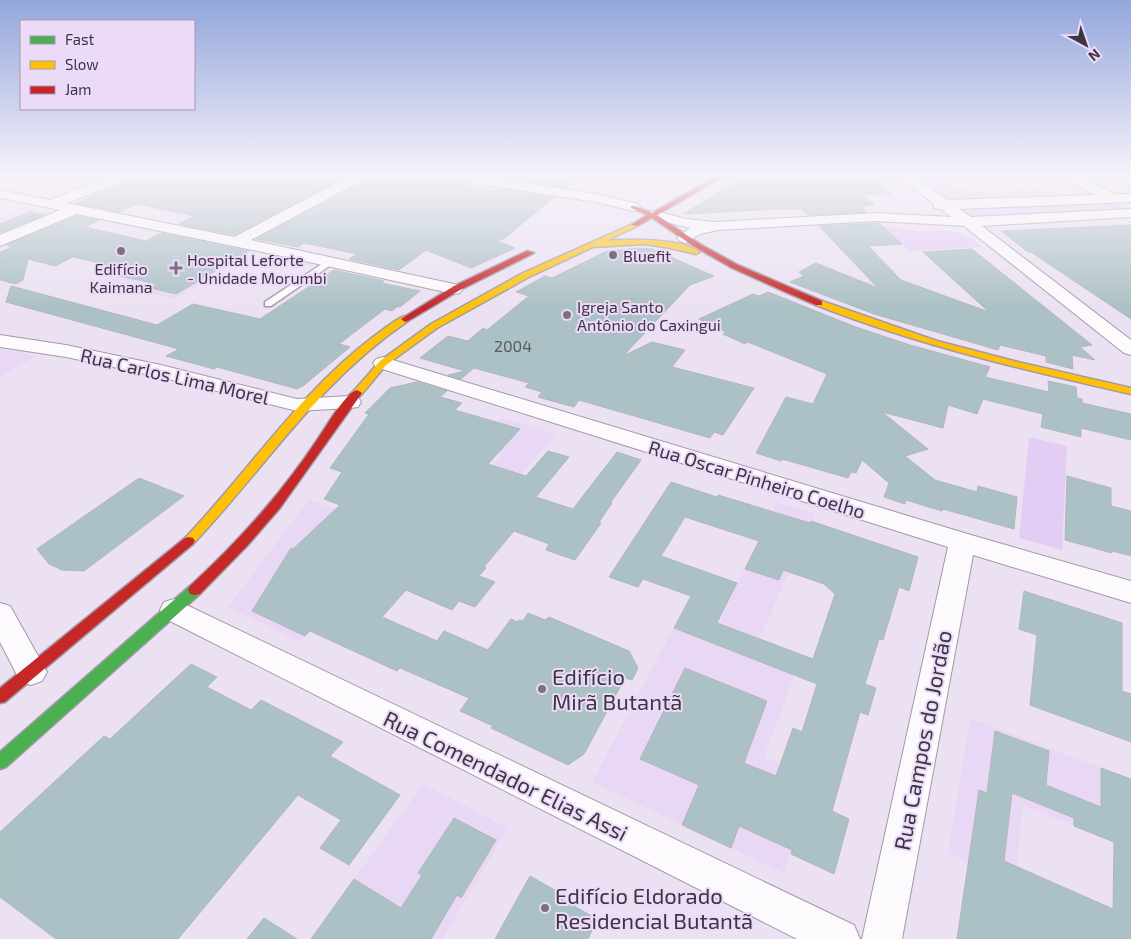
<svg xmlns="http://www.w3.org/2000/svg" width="1131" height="939" font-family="'Exo 2',sans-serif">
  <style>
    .built { fill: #e9d8f5 }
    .green { fill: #e4cdf5 }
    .building { fill: #acc1c5; stroke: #b2b6bc; fill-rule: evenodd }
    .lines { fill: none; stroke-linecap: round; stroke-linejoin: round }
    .lane-casing { stroke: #a19aa6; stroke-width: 3 }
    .street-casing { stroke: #a19aa6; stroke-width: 2 }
    .fast-casing { stroke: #a19aa6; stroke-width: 3 }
    .slow-casing { stroke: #a19aa6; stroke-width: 3 }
    .jam-casing { stroke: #a19aa6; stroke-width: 3 }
    .lane { fill: #fcfafd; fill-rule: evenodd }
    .street { fill: #fcfafd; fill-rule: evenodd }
    .fast { fill: #4caf50; fill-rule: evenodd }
    .slow { fill: #ffc107; fill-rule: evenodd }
    .jam { fill: #c62828; fill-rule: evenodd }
    .poi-dot { fill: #7a7280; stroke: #ecdaf9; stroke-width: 2 }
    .labels { text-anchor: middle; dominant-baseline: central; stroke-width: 4; stroke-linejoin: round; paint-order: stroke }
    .far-poi-label { font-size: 16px; fill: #3d3642; stroke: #ecdaf9; text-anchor: start }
    .number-label { font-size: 16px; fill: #595963 }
    .street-label { font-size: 19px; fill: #3d3642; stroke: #ecdaf9 }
    .near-poi-label { font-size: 22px; fill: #3d3642; stroke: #ecdaf9; text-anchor: start }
    .near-street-label { font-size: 22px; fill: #3d3642; stroke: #ecdaf9 }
  </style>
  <rect width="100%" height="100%" fill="#ebe1f2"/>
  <g class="built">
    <polygon points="22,207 50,213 50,215 27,224 0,219 0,216"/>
    <polygon points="179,241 250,256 174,299 100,281"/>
    <polygon points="0,349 1,349 36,356 0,377"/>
    <polygon points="501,417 556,434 472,532 440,520 501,455 474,446"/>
    <polygon points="309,499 426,545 486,568 452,610 351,567 346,594 300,642 228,607"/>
    <polygon points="777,502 815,514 760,638 802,655 764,757 813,779 784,873 592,782 683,610 719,623"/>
    <polygon points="970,718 1101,768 1100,836 1023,805 1015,883 948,853"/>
    <polygon points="423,784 508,828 442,939 311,939"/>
  </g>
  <g class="green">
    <polygon points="910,176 936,176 957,187 979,192 1038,189 1072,196 947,203"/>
    <polygon points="1027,176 1066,176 1100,195 1084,196"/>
    <polygon points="1109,198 1131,210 1131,213 968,222 944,205"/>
    <path d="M882,226C895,226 907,230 920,231C951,231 957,227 982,247L910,251Z"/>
    <polygon points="1029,437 1067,446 1062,550 1019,538"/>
  </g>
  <g class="building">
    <polygon points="132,176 347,176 234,235 179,224 194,216 137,204 119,212 76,203 129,181"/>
    <polygon points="367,176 415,176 496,191 496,188 554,197 505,238 497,241 515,248 471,268 426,250 399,270 349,259 357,254 304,243 298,247 256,239 365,181"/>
    <polygon points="497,176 580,176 566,188"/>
    <polygon points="758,176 869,176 891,194 863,195 874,205 861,206 867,212 808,215 802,209 782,209 683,214 737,181 748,183"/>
    <polygon points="30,212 44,215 0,233 0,224"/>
    <polygon points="77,216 99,220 85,227 146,241 161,233 249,251 176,294 151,288 157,284 119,276 131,270 73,257 55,266 28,259 23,280 16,284 0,280 0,252 12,247 7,245"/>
    <polygon points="879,223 902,244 868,246 901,280 989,312 923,252 972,249 1092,345 1080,347 1095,360 1072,355 1073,369 1046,362 1046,356 1000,345 998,350 874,314 790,282 804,276 799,272 816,263 878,288 819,226"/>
    <polygon points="1131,225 1131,319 1031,252 1028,252 1001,231"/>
    <polygon points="639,248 652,249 714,276 690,285 623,356 652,342 685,350 672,367 754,388 723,435 714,432 710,438 579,400 574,407 538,397 542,392 525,387 529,383 474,368 461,379 448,375 465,371 420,358 448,336 468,341 483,328 487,330 529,296 516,292 545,276 552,278 607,251"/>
    <polygon points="334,270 384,281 381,283 420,291 400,307 398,306 392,311 385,309 339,344 350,347 303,386 297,389 217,367 214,369 166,356 179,349 6,302 11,286 157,325 193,304 260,319"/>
    <polygon points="768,292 856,327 910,345 990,367 985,377 1049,392 1048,381 1076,387 1077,398 1082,399 1082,403 1131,414 1131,440 1081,428 1081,437 1041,427 1043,414 983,399 977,414 948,405 943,428 882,412 928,449 905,456 935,480 977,492 978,486 1017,497 1014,529 943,509 942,511 906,500 905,504 884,497 889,483 862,460 856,473 851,472 848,478 782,459 781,461 756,453 786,397 813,404 827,374 748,342 745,344 723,334 726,332 699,319 753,294 759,296"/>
    <polygon points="417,382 447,391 440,397 462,403 455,410 520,429 488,464 526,476 548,451 569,457 536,497 573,509 617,452 641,460 611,502 612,503 599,522 601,523 575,560 546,550 549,544 514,531 484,567 486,568 479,576 495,582 475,607 459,601 452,610 406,590 382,617 437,641 444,631 488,650 511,619 518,622 519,620 523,621 528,613 545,620 549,617 629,651 638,668 632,680 625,678 584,754 568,765 491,728 493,726 460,711 469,698 400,668 397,671 310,631 305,636 252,611 291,548 293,549 340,505 324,499 342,472 330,468 369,414 365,413 390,388"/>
    <polygon points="1067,476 1111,488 1111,506 1131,511 1131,556 1112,551 1112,553 1065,540"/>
    <polygon points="139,478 184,496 84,571 62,570 49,564 37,549"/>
    <path d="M671,482L717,497L718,495L810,523L811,521L918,557L909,591L899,587L883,640L879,639L865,684L876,688L868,715L860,712L832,811L849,819L834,874L791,854L792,850L739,826L731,848L682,825L699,785L640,759L685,668L767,701L744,763L776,776L793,728L802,732L817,684L674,628L691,596L643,579L638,587L609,577ZM685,517L759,541L745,569L779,580L783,570L824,584L835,594L813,659L717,623L737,583L661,556Z"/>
    <polygon points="1024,591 1122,623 1122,691 1131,694 1131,742 1030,705 1037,635 1019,629"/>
    <polygon points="191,664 217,677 207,687 251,710 261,700 343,742 330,756 400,795 349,865 320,848 341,820 298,795 178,939 56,939 0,897 0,832 104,736 110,739"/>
    <path d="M995,731L1049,751L1046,785L1101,807V768L1131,779V939H957L979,790L987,793ZM1012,793L1074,818V826L1114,842L1113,909L1004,861Z"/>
    <polygon points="454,818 496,840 461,898 457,895 431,939 311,939 354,879 401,908 422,875 418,873"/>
    <polygon points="530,876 560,893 558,897 597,919 588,939 495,939"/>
    <polygon points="264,918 297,939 247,939"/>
  </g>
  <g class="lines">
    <defs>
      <polygon id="lane" points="328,260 335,262 271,306 265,306 265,302"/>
      <g id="street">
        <polygon points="112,176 130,176 128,179 67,203 234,237 350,176 365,176 364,179 251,240 454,284 460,285 463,289 460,293 454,294 277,255 77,214 0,246 0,235 60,210 0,198 0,190 50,200"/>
        <polygon points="448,176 478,176 596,194 638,204 640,207 638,210 633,211 596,202 455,180"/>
        <polygon points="898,176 912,176 947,200 1095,195 1066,179 1065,176 1080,176 1114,194 1131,194 1131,202 959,209 971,217 1131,209 1131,217 982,226 1131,340 1131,355 1124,353 964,226 877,221 718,230 700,234 685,243 680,241 677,238 690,228 650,218 648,215 650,212 655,211 687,219 714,222 877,213 951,217 941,209 934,208 933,203"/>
        <polygon points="0,335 66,345 161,365 297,399 350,396 358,397 361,402 358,407 350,408 297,411 160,377 66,357 0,347"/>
        <polygon points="383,357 971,535 1131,581 1131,603 973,555 902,939 862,939 948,547 376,367 373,363 376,359"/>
        <polygon points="174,599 854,925 860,939 797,939 164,618 160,610 164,602"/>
        <polygon points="0,603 10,606 42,663 47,672 42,681 31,685 20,681 0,642"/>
      </g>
      <polygon id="fast" points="195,585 200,586 202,590 200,594 6,767 0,769 0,752 190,586"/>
      <g id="slow">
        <path d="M635,223L637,224V226L606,241C629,239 680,238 700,252L696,254L670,248L645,244L593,247L529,277L437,328L386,365L361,395L357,396L352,393L380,361L431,324L523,273Z"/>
        <path d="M819,300L937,341L1014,361L1131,388V394C1024,370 918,345 816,305L815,303Z"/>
        <path d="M405,316L409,319L408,321C318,382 266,467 193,544H185L183,541L185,538C248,472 299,393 373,337C383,330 394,320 405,316Z"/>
      </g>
      <g id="jam">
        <polygon points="717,176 724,176 657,215 700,244 738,265 822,301 822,305 816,305 788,293 732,268 695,247 652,218 637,226 631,225 647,215 631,208 631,206 635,206 652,213"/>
        <polygon points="527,251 534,253 460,290 408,321 405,322 401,319 454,286"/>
        <path d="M357,390L362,393L280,508L247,546L200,594L195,595L190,594L188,590L190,586C238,542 281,494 317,440C325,429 345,393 357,390Z"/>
        <polygon points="189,537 193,538 195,541 193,544 5,702 0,703 0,688 185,538"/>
      </g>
    </defs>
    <use href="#lane" class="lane-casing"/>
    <use href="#street" class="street-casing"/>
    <use href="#fast" class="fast-casing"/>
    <use href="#slow" class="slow-casing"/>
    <use href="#jam" class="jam-casing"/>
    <use href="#lane" class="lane"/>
    <use href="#street" class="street"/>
    <use href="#fast" class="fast"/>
    <use href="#slow" class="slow"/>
    <use href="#jam" class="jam"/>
  </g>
  <linearGradient id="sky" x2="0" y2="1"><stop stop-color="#93a6dc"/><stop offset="0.57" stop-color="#f6f2f9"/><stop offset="1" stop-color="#f6f2f9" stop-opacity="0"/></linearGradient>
  <rect width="1131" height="307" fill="url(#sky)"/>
  <g class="poi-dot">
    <circle cx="121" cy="251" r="5"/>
    <circle cx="613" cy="255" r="5"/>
    <path d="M173.5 260.5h5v5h5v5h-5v5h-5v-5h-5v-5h5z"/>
    <circle cx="567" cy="315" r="5"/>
    <circle cx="542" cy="689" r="5"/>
    <circle cx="545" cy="908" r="5"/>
  </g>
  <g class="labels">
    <g class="far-poi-label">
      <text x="623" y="255">Bluefit</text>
      <text x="187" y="259">Hospital Leforte<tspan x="187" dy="18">- Unidade Morumbi</tspan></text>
      <text x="121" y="268" text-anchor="middle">Edifício<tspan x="121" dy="18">Kaimana</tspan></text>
      <text x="577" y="306">Igreja Santo<tspan x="577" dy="18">Antônio do Caxingui</tspan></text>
    </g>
    <g class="number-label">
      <text x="513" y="345">2004</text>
    </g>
    <g class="street-label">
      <text transform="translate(175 376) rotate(13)">Rua Carlos Lima Morel</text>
      <text transform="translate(757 479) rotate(17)">Rua Oscar Pinheiro Coelho</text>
    </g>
    <g class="near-poi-label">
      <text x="552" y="676">Edifício<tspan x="552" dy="25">Mirã Butantã</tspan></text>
      <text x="555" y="895">Edifício Eldorado<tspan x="555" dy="25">Residencial Butantã</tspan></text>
    </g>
    <g class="near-street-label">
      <text transform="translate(922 740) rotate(-79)">Rua Campos do Jordão</text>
      <text transform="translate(506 775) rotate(26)">Rua Comendador Elias Assi</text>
    </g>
  </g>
  <rect x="20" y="20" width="175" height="90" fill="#ecdaf9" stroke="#a698b0"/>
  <rect x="30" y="36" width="25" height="8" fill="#4caf50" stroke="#a698b0"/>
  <text x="65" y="45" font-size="15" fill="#3d3642">Fast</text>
  <rect x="30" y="61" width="25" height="8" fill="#ffc107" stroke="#a698b0"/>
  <text x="65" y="70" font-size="15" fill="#3d3642">Slow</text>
  <rect x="30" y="86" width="25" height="8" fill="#c62828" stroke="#a698b0"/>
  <text x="65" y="95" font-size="15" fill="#3d3642">Jam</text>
  <g transform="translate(1086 45) rotate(140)" stroke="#ecdaf9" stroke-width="4" paint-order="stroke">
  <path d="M0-4L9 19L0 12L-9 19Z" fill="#3d3642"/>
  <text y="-8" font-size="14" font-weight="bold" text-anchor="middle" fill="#3d3642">N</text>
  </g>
</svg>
